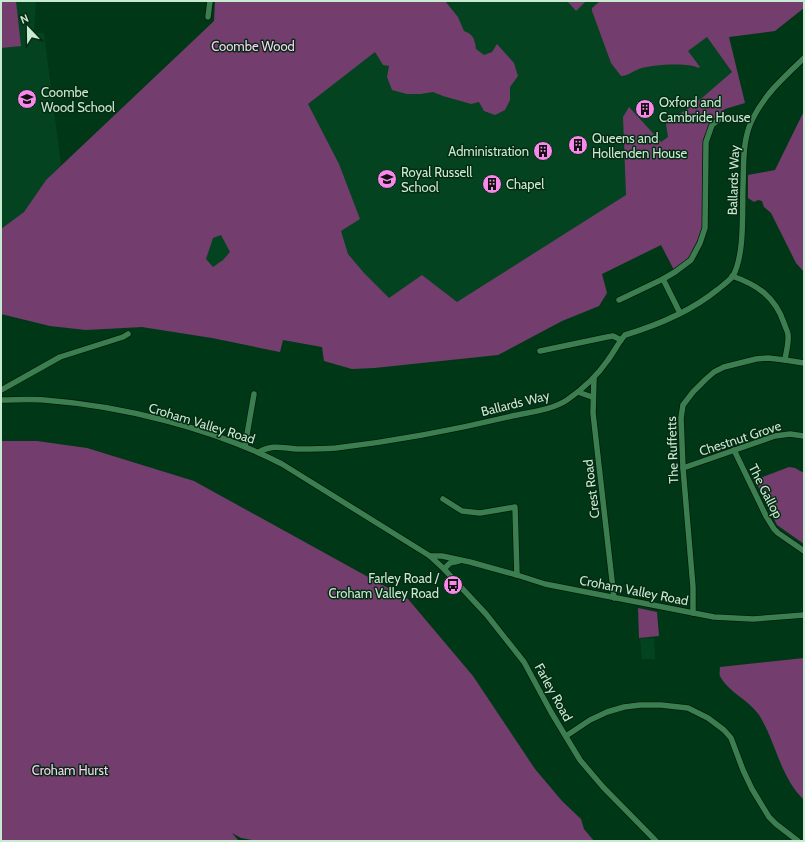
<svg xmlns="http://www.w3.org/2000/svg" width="805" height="842" font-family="Cabin,sans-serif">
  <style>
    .built { fill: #04431f }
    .green { fill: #733d6d; fill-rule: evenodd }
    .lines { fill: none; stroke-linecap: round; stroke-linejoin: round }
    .minor-casing { stroke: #061a0c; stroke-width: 7 }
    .minor { stroke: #3b7e50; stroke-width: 5.5 }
    .labels { text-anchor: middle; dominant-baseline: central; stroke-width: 3; stroke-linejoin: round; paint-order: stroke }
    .park-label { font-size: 13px; fill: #fad1f3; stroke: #062b14 }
    .poi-label { font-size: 13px; fill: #c8ead0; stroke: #062b14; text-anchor: start }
    .street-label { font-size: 13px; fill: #c8ead0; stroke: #062b14 }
  </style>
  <rect width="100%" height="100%" fill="#003817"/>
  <g class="built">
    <polygon points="1,1 36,1 34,33 44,33 61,165 46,180 24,212 1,229"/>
    <polygon points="360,1 692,1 699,26 732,72 735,106 725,109 710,123 703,140 702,228 689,258 661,245 602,274 607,293 599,306 562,321 498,355 374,368 352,369 324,361 322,347 283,340 280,352 212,338 142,327 86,330 50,326 1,314"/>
    <polygon points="654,638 655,659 642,659 640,639"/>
  </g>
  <g class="green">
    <polygon points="1,1 16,1 21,46 1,48"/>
    <path d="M215,1H445L458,17L464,31C473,34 475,39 476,49L484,55L492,52L497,44L514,63L518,76L510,87V100L505,110L495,115L484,111L479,102L471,104L443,96L433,92L421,94H407L392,90L387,77L389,66L383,65L375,52L308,104L339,164L360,219L341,231L348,254L364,273L389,298L422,275L457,302L626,195L623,117L629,107L661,142L668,137L666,124L703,97L732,72L707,37L688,51L700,67L698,68C689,62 649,65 639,69C633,71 628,76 621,76L611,63L592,11V8L600,1H804V8L775,31L729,37L745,103L725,109L710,123L703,140L702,228L698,243L689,258L674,270L661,245L602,274L607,293L599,306L562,321L498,355L374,368L352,369L324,361L322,347L283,340L280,352L212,338L142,327L86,330L50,326L1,314V229L24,212L46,180L214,21ZM221,235L230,252L223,260L213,267L206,259L213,238Z"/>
    <polygon points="566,1 586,1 576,11 569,3"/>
    <polygon points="804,111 804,272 796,263 771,213 764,207 762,201 758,200 754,202 748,198 748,175 775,170"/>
    <polygon points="1,441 37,441 87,448 194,481 408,599 473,676 535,769 562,801 581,819 584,829 594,841 258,841 241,838 232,833 238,840 249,841 1,841"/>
    <polygon points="789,467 795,468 804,473 804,544 777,525 755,480"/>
    <polygon points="638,608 657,612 659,636 639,638"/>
    <path d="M804,658V800C780,777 776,742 759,715C749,700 728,692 720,676C719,674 720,670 720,667Z"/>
  </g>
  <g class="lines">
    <defs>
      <g id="minor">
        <polyline points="208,17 210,1"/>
        <path d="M732,276C758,285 775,297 784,323C785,327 788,331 788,335C789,343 786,352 785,360L804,363"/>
        <polyline points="619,300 663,279"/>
        <polyline points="680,313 663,279 675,272 691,260 700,243 705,228 706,142 712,125 721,118"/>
        <polyline points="540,351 607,337 613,336 621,340"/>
        <polyline points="594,378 593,413 614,598"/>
        <polyline points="1,390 60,357 123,337 128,334"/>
        <polyline points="578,392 592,397"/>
        <path d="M1,400C15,400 30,399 44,400C123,406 212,428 282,464L430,556L444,569L486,614L524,662L551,712L580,760L603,787L656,841"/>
        <polyline points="245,446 254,394"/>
        <polyline points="734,450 766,516 774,529 778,533 804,551"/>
        <path d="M259,452C273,444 282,448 297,449C310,449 323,449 336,448C395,441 454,430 512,416C530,412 552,410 567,400C583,389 597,376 608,360C614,352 618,343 625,335C658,325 690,312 717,290C722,286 729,281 733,276C745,254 742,211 743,186C744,164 742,141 752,120C764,95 784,77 804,58"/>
        <polyline points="683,468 775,436 790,434 804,436"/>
        <polyline points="443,499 462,511 480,513 515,507 517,575"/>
        <polyline points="430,556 442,556 470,562 517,575 545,584 714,617 753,619 804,615"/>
        <polyline points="444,569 450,563 459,561"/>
        <polyline points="693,613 693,587 683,468 681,418 683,405 693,392 706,379 714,372 724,367 756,359 768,358 785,360"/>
        <polyline points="566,736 590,720 607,712 624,707 640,705 661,705 688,708 708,718 724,730 731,738 743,770 752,789 769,817 776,824 798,841"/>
      </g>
    </defs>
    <use href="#minor" class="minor-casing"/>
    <use href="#minor" class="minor"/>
  </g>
  <defs>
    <symbol id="school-disc" viewBox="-11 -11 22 22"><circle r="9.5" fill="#f888ea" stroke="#062b14"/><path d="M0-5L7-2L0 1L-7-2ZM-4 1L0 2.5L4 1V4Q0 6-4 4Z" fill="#111"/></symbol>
    <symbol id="building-disc" viewBox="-11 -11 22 22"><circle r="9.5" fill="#f888ea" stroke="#062b14"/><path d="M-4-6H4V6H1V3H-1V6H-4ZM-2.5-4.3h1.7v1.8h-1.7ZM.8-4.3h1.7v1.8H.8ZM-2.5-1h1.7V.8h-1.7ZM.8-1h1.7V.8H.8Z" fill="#111"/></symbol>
    <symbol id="bus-disc" viewBox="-11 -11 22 22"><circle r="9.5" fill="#f888ea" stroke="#062b14"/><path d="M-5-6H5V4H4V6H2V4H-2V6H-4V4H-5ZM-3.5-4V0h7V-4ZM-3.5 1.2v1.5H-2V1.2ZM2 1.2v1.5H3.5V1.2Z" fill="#111"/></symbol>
  </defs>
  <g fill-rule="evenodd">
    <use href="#school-disc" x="16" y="88" width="22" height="22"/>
    <use href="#building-disc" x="634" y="98" width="22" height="22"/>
    <use href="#building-disc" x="567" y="134" width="22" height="22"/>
    <use href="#building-disc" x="532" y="140" width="22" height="22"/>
    <use href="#school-disc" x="376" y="168" width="22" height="22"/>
    <use href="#building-disc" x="481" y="173" width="22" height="22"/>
    <use href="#bus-disc" x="442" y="574" width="22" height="22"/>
  </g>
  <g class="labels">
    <g class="park-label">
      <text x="253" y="46">Coombe Wood</text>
      <text x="70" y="770">Croham Hurst</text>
    </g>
    <g class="poi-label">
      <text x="41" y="92">Coombe<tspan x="41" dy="15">Wood School</tspan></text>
      <text x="659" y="102">Oxford and<tspan x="659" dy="15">Cambride House</tspan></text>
      <text x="592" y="138">Queens and<tspan x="592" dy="15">Hollenden House</tspan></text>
      <text x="529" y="151" text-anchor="end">Administration</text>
      <text x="401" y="172">Royal Russell<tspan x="401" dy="15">School</tspan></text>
      <text x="506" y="184">Chapel</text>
      <text x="439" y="578" text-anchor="end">Farley Road /<tspan x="439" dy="15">Croham Valley Road</tspan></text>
    </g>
    <g class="street-label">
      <text transform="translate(733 180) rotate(-88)">Ballards Way</text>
      <text transform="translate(515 403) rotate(-14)">Ballards Way</text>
      <text transform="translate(202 423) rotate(17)">Croham Valley Road</text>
      <text transform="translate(740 438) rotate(-18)">Chestnut Grove</text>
      <text transform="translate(672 450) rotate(-92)">The Ruffetts</text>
      <text transform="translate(591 489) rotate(-97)">Crest Road</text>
      <text transform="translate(766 491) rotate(63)">The Gallop</text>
      <text transform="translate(634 590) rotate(11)">Croham Valley Road</text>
      <text transform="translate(554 692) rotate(61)">Farley Road</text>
    </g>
  </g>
  <rect width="805" height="842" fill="none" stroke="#c8ead0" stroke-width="4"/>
  <g transform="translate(28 28) rotate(338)" stroke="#062b14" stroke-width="3" paint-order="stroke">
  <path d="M0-3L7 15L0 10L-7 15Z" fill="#c8ead0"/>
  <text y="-6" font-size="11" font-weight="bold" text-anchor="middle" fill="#c8ead0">N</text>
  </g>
</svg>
